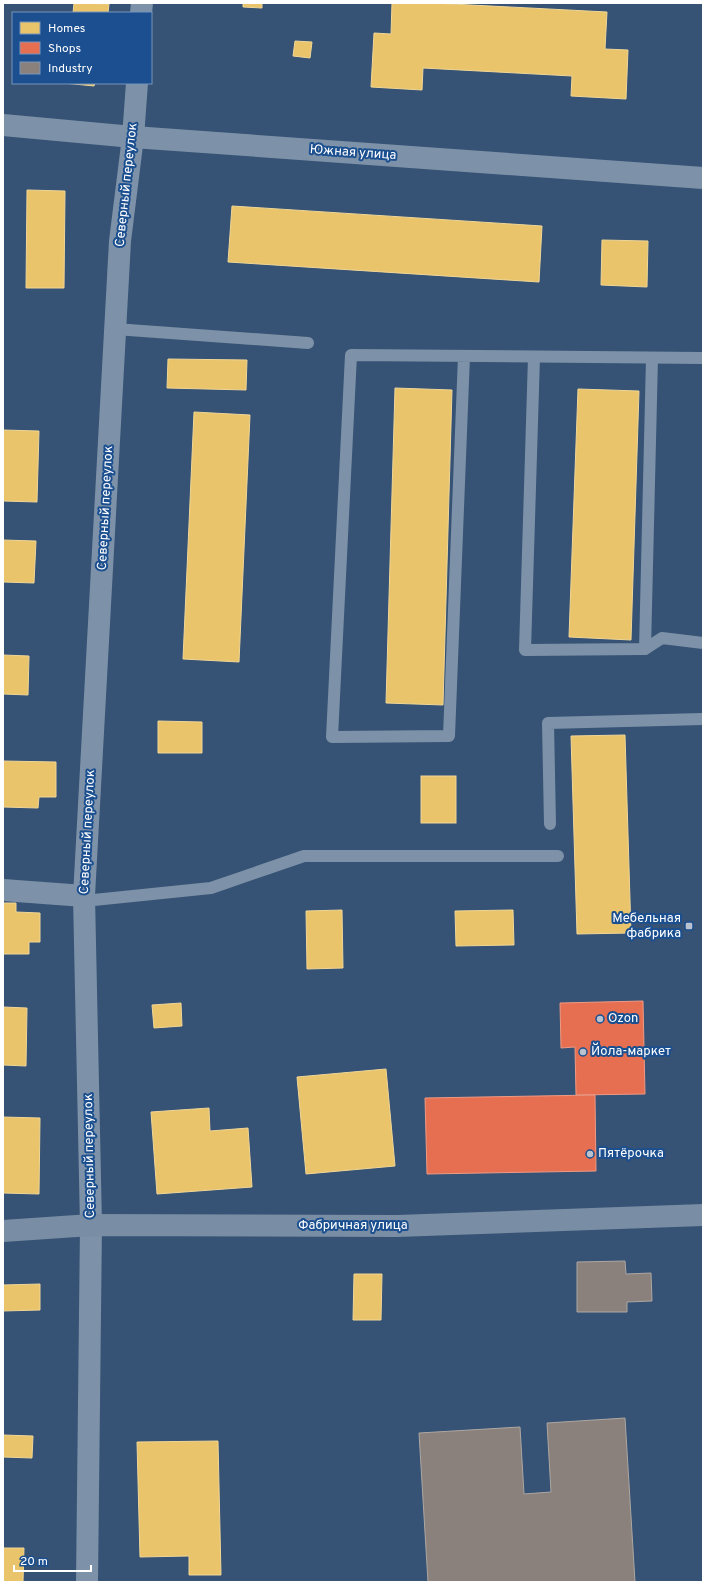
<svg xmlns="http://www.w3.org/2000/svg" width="706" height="1585" font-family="Overpass,sans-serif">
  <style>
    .homes { fill: #e9c46a; stroke: #f0d697 }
    .shops { fill: #e76f51; stroke: #ee9a85 }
    .industry { fill: #8a817c; stroke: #ada7a3 }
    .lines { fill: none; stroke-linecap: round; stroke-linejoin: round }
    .lane { stroke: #7d92a8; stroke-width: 12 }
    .street { stroke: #7d92a8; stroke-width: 22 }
    .secondary { stroke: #798da4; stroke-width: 22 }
    .poi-dot { fill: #b9c2ce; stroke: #1b4f8f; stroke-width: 1.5 }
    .labels { text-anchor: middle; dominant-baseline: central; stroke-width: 4; stroke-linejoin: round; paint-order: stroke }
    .street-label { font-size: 13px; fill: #fff; stroke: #1b4f8f }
    .poi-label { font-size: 13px; fill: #fff; stroke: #1b4f8f; text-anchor: start }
  </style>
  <rect width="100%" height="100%" fill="#365274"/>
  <g class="homes">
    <polygon points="74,3 109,4 108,13 73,13"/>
    <polygon points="243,3 262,3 262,8 243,7"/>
    <polygon points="392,3 432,3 607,12 605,49 628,50 626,99 571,96 572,76 423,68 422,90 371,87 374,33 391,34"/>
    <polygon points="295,41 312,42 310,58 293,56"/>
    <polygon points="64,83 95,83 94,86"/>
    <polygon points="27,190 65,191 64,288 26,288"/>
    <polygon points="232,206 542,226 539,282 228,262"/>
    <polygon points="602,240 648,241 647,287 601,285"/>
    <polygon points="168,359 247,360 246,390 167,388"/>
    <polygon points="395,388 452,390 443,705 386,703"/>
    <polygon points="578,389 639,391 631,640 569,637"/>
    <polygon points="194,412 250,415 239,662 183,659"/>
    <polygon points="3,430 39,431 37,502 3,501"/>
    <polygon points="3,540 36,541 34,583 3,582"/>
    <polygon points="3,655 29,656 28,695 3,694"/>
    <polygon points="158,721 202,722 202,753 158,753"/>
    <polygon points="625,735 631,933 577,934 571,736"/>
    <polygon points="3,761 56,762 56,797 39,797 38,808 3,807"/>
    <rect x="421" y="776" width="35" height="47"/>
    <polygon points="3,903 16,903 16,912 40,913 40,942 29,942 29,954 3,954"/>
    <polygon points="342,910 343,968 307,969 306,911"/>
    <polygon points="513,910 514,945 456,946 455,911"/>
    <polygon points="181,1003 182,1026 154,1028 152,1005"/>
    <polygon points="3,1007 27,1008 26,1066 3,1065"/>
    <polygon points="386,1069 395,1166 306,1174 297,1077"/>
    <polygon points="209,1108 210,1131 248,1128 252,1187 157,1194 151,1112"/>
    <polygon points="3,1117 40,1118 39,1194 3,1193"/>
    <polygon points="354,1274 382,1274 381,1320 353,1320"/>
    <polygon points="40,1284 40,1310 3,1311 3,1285"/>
    <polygon points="3,1435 33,1436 32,1458 3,1457"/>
    <polygon points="218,1441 221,1575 189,1575 189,1556 140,1557 137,1442"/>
    <polygon points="3,1548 24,1548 23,1582 3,1582"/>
  </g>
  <g class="shops">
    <polygon points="643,1001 645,1094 576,1095 575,1047 561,1048 560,1003"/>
    <polygon points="595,1095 596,1171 427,1174 425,1098"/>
  </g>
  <g class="industry">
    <polygon points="625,1261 626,1274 651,1273 652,1301 627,1302 627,1312 577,1312 577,1262"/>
    <polygon points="625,1418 635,1582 428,1582 419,1433 520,1427 524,1494 551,1492 547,1423"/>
  </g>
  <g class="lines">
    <g class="lane">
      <polyline points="115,329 308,343"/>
      <polyline points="464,356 449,736 332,737 351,355 703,358"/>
      <polyline points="534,357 525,650 645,649 662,638 703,643"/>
      <polyline points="645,649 652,358"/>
      <polyline points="550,824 548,723 703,719"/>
      <polyline points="84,901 211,888 304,856 558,856"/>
    </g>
    <g class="street">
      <polyline points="141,13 142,3"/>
      <polyline points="3,125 133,137 703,178"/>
      <polyline points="3,890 84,896"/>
      <polyline points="87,1582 91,1225 84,896 120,241 133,137 137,83"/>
    </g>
    <polyline class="secondary" points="3,1231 91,1225 397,1226 703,1215"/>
  </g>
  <g class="poi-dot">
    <rect x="685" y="922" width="8" height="8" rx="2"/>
    <circle cx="600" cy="1019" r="4"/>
    <circle cx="583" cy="1052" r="4"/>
    <circle cx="590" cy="1154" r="4"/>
  </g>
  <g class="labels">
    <g class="street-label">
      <text transform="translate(353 153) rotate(4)">Южная улица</text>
      <text transform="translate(127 185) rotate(-84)">Северный переулок</text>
      <text transform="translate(106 508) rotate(-87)">Северный переулок</text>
      <text transform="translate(88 832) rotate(-87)">Северный переулок</text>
      <text transform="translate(90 1156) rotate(-91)">Северный переулок</text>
      <text x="353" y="1226">Фабричная улица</text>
    </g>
    <g class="poi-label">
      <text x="681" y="919" text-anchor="end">Мебельная<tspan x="681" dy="15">фабрика</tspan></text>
      <text x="608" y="1019">Ozon</text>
      <text x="591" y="1052">Йола-маркет</text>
      <text x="598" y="1154">Пятёрочка</text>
    </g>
  </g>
  <rect width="706" height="1585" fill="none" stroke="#ffffff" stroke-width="8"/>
  <rect x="12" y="12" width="140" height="72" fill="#1b4f8f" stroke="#7695bc"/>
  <rect x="20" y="22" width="20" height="12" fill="#e9c46a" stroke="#7695bc"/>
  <text x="48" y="32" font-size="12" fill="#ffffff">Homes</text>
  <rect x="20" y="42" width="20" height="12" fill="#e76f51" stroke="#7695bc"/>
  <text x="48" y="52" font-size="12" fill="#ffffff">Shops</text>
  <rect x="20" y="62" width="20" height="12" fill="#8a817c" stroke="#7695bc"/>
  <text x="48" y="72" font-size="12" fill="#ffffff">Industry</text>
  <path d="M14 1565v6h77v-6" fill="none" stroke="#ffffff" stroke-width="2"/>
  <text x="20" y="1565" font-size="12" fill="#ffffff" stroke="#1b4f8f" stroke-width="3" paint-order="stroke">20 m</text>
</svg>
